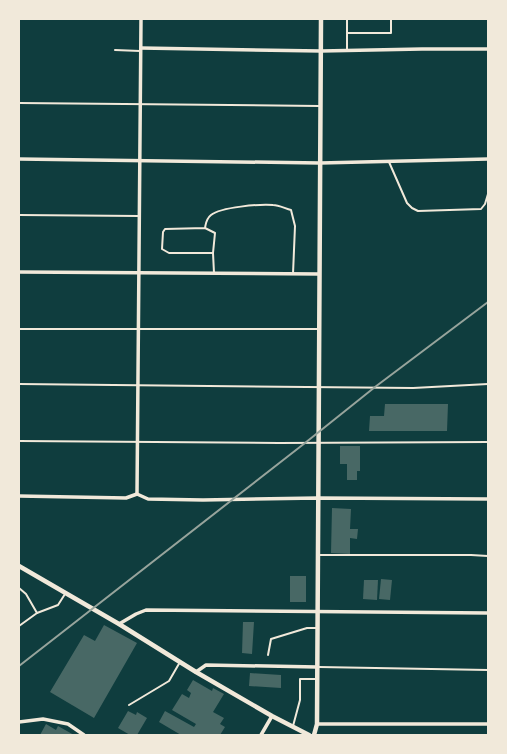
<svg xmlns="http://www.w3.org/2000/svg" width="507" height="754" font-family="'DejaVu Sans',sans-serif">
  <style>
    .building { fill: #486865 }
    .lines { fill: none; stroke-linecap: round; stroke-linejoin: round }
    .service { stroke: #f1e9da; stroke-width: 2 }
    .minor { stroke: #f1e9da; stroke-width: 3.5 }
    .tertiary { stroke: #f1e9da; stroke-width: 4.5 }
    .rail { stroke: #97a49c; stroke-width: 2 }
  </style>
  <rect width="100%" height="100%" fill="#0f3d3e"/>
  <g class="building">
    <polygon points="385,404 448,404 447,431 369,431 370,416 384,416"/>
    <polygon points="340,446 360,446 360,471 357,471 357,480 347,480 347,464 340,464"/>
    <polygon points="332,508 351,509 350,529 358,529 357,539 350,538 350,554 331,553"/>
    <rect x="290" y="576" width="16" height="26"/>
    <polygon points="381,579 392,580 390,600 379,599"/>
    <polygon points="364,580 378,580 377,600 363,599"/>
    <polygon points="243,622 254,622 252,654 242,653"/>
    <polygon points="104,625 137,643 94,718 50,692 84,635 95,641"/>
    <polygon points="250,673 281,675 281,688 249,686"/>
    <polygon points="193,680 212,691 213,688 224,694 213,712 224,718 220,724 225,727 220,735 181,735 159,722 165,711 194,727 196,724 172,710 182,694 189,698 191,693 187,690"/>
    <polygon points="128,711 136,715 137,712 147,718 137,735 130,735 118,728"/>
    <polygon points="46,724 56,730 58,726 74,735 40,735"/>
  </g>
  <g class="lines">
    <g class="service">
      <polyline points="347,19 347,50"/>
      <polyline points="347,33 391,33 391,19"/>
      <polyline points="115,50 140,51"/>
      <polyline points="19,103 319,106"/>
      <polyline points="389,162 407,203 412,208 418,211 481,209 485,204 488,194"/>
      <polyline points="19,215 139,216"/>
      <path d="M205,228L215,233L213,253H169L162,249L163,232L165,229L205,228C206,223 206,219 211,215C221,207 260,204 273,205C279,205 286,209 291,210L295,226L293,274"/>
      <polyline points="213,253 214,273"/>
      <polyline points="19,329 318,329"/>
      <polyline points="19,384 413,388 488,384"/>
      <polyline points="19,441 279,443 488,442"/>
      <polyline points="319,555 471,555 488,556"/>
      <polyline points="19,588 26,594 37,613"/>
      <polyline points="19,626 37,613 58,605 65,594"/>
      <polyline points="268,655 271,639 307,628 316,628"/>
      <polyline points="319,667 488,670"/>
      <polyline points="129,705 169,681 180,662"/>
      <polyline points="293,726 300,700 300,679 316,679"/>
    </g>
    <g class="minor">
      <polyline points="141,48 321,51 422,49 488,49"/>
      <polyline points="19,159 320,163 488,159"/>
      <polyline points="19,272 319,274"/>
      <polyline points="137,494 141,19"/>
      <polyline points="19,496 126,498 137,494 148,499 203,500 318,498 488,499"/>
      <polyline points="119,624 136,614 146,610 488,613"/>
      <polyline points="196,672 206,665 317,667"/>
      <polyline points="19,722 43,719 68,724 84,735"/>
      <polyline points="317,724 488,724"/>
      <polyline points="261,735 272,716"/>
    </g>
    <g class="tertiary">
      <polyline points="19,566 119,624 196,672 272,716 309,735"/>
      <polyline points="314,735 317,724 321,19"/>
    </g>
    <polyline class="rail" points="19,666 305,443 375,387 488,302"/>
  </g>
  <rect width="507" height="754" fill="none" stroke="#f1e9da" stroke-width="40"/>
</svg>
